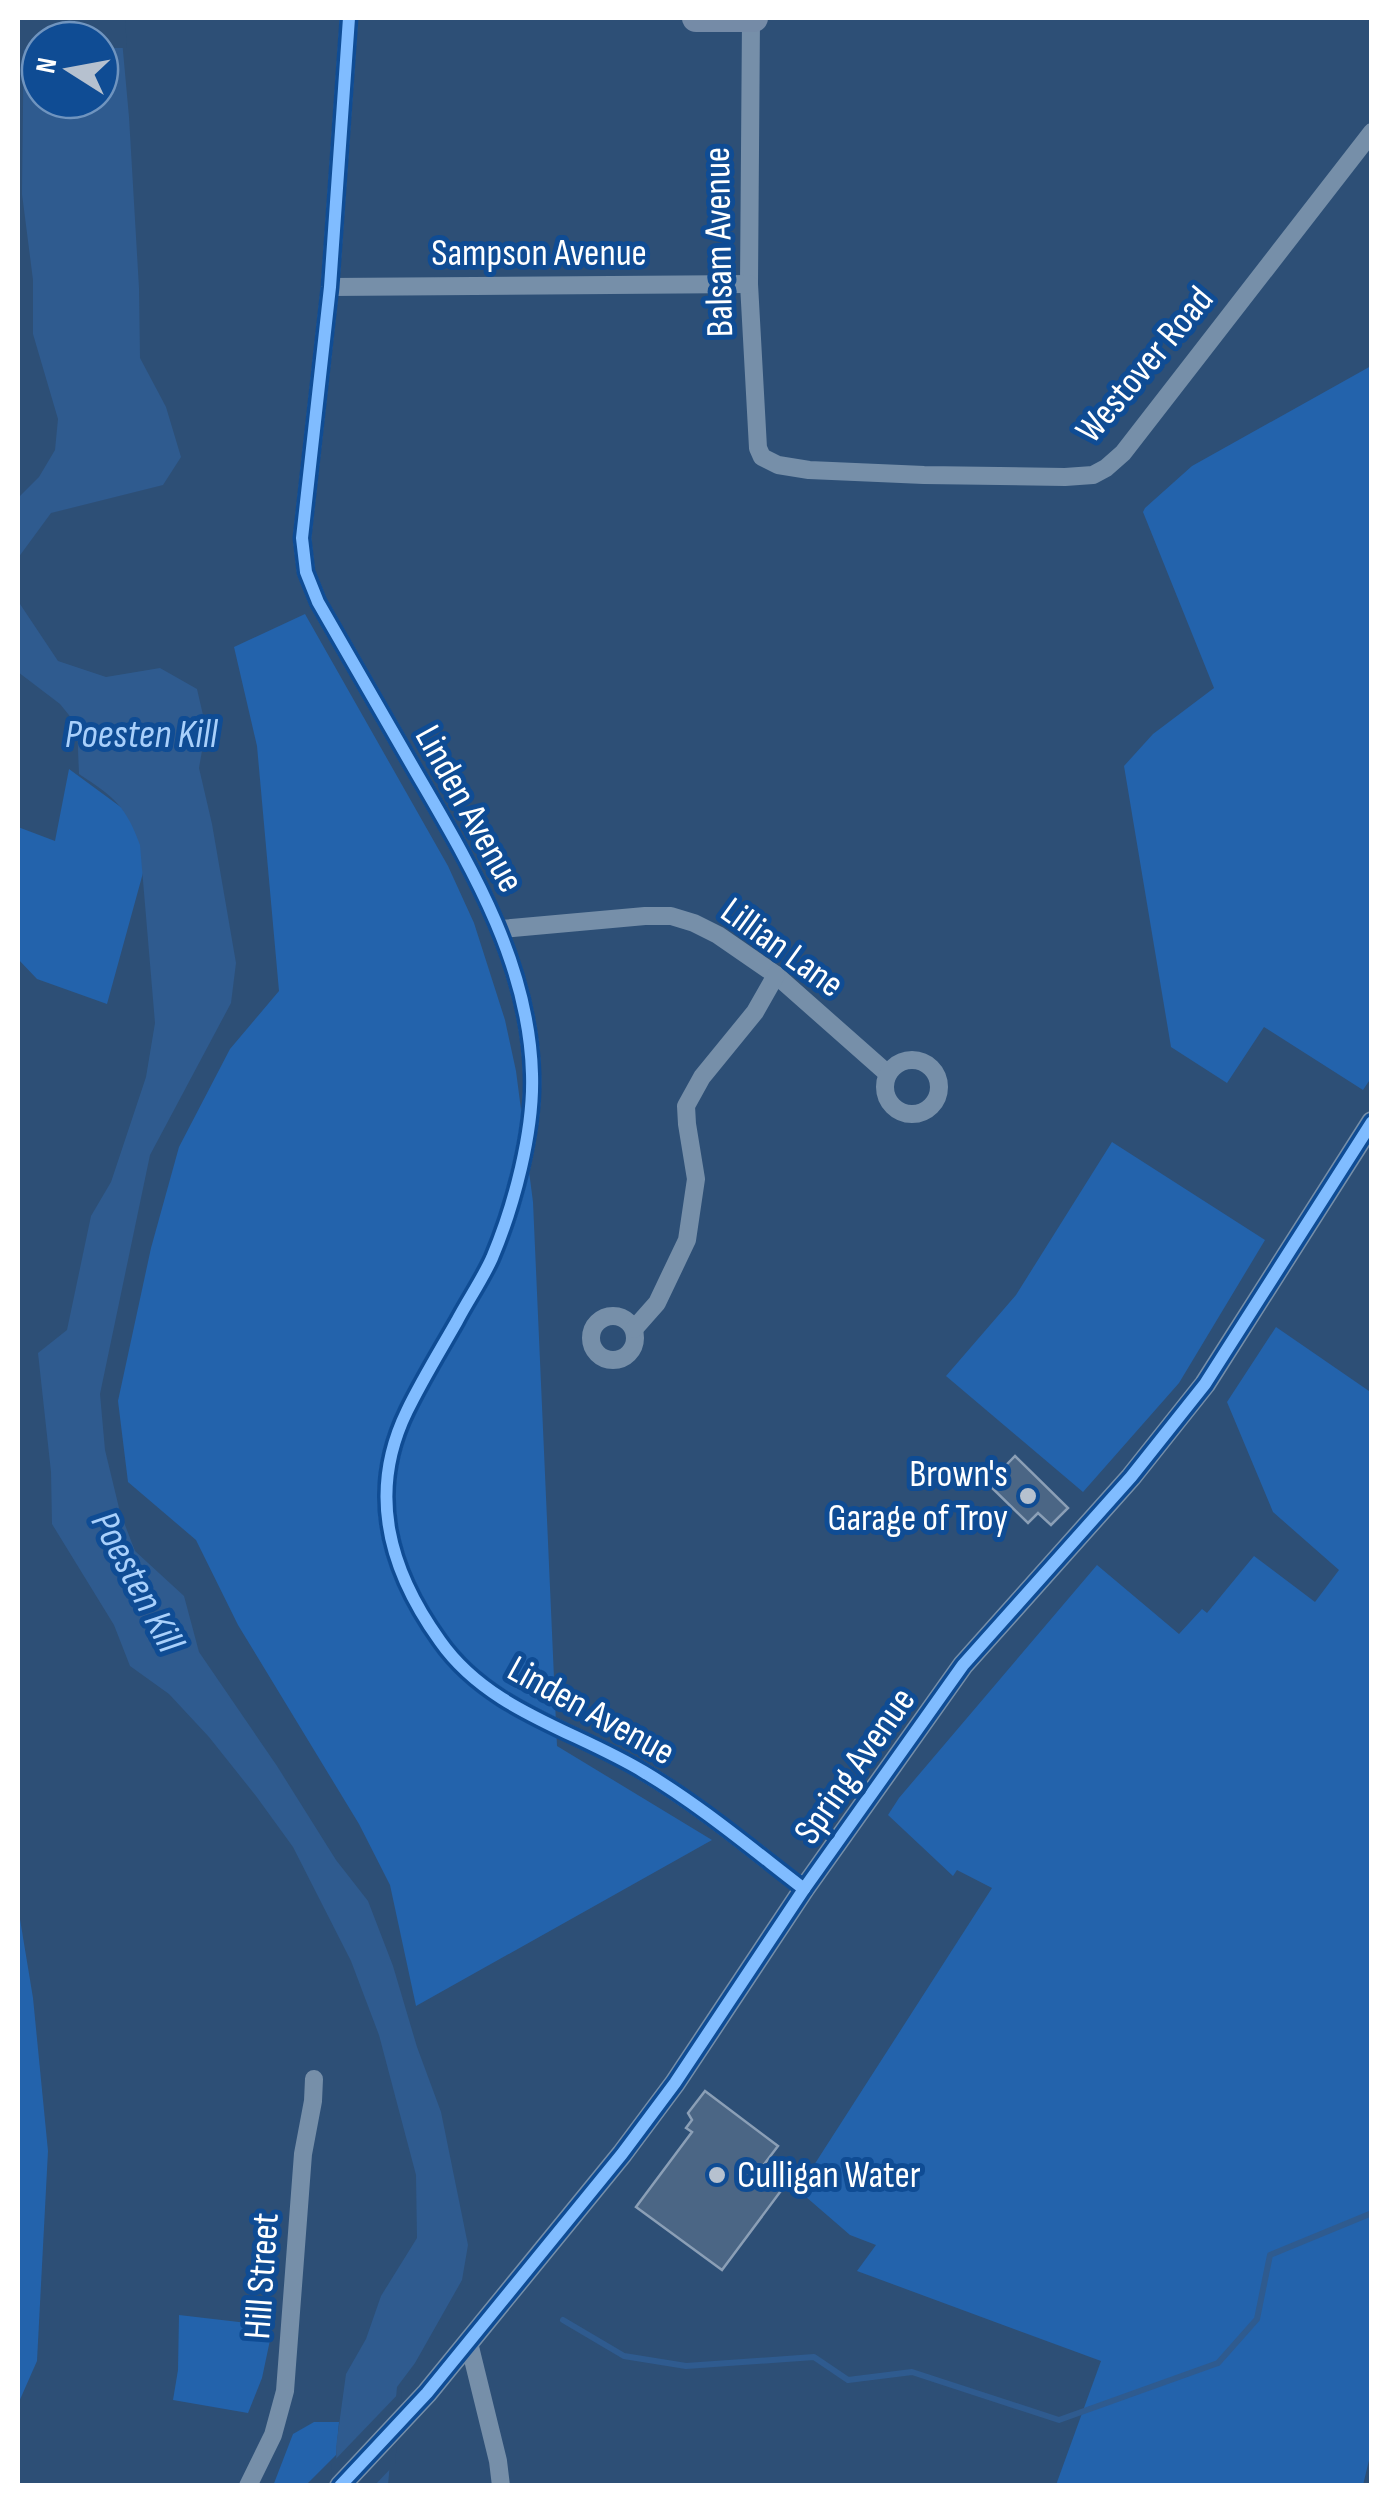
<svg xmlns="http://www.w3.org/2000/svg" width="1389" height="2503" font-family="'Sofia Sans Condensed',sans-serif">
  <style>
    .green { fill: #2363ac }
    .water { fill: #2f5b8f; fill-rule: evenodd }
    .pier { fill: #2d4f76 }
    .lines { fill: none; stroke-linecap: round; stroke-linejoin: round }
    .stream { stroke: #2f5b8f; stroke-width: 6 }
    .building { fill: #4b6685; stroke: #8b9fb6; stroke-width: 2.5 }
    .minor { stroke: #768fa9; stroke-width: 18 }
    .tertiary { stroke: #768fa9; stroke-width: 22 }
    .primary { stroke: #758ba7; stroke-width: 28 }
    .cycleway-casing { stroke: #0f4c94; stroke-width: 19 }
    .cycleway { stroke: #80bcff; stroke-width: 12 }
    .poi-dot { fill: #b6c1cf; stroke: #0f4c94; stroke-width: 4 }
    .labels { text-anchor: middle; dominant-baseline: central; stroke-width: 10; stroke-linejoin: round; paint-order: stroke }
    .street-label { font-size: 38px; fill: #fff; stroke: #0f4c94 }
    .poi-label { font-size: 38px; fill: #fff; stroke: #0f4c94; text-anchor: end }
    .water-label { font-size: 40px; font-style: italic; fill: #a9d0fb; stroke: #0f4c94 }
  </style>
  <rect width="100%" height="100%" fill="#2d4f76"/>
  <g class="green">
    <polygon points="1371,366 1371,1078 1363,1090 1264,1027 1227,1083 1171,1047 1124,766 1153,734 1214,688 1143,512 1145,508 1192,466"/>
    <polygon points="305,614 448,866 474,923 505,1020 516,1071 533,1202 557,1746 712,1840 416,2006 390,1885 359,1824 238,1625 196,1540 128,1482 118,1401 151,1248 179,1147 230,1049 279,991 257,746 234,647"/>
    <polygon points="69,769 152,830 149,851 107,1004 37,979 18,959 18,827 55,841"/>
    <polygon points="1112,1142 1265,1240 1179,1383 1083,1492 946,1376 1016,1295"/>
    <polygon points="1276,1327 1369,1391 1371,1389 1371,2452 1363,2485 1056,2485 1101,2361 857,2271 876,2245 850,2235 798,2190 992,1888 957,1870 953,1876 888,1815 899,1798 1097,1565 1179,1634 1202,1609 1207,1613 1254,1556 1315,1602 1339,1570 1273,1512 1227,1402"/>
    <polygon points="18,1907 33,1998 48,2151 37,2361 18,2404"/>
    <polygon points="179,2315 273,2326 262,2378 248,2413 173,2400 178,2370"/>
    <polygon points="314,2422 339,2422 336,2455 306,2485 273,2486 293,2434"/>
  </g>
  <g class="water">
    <path d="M24,18H120L129,117L139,288L140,358L166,407L181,457L163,485L51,513L18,558V498L39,477L55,450L58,419L33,334V280L22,194ZM40,40H100V100H40Z"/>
    <path d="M18,601L58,661L106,677L160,668L197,689L206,728L199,768L212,824L236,963L231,1003L150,1155L100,1394L105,1450L120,1512L135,1551L184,1596L199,1652L277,1766L336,1860L368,1901L393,1966L417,2047L441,2112L468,2245L462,2280L415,2363L397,2387L388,2485H337L336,2447L346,2374L366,2339L381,2296L417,2238L416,2175L379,2035L351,1961L293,1847L256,1796L209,1737L169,1694L130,1666L114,1625L52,1524L51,1472L38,1353L67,1330L91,1216L111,1182L146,1077L155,1023L140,845C126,806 114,797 79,774L77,725L60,704L18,672Z"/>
  </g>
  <g class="pier">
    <polygon points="19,18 125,18 127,48 100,48 100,40 40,40 40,49 19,50"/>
    <polygon points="402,2390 395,2464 374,2486 332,2486 331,2464"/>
  </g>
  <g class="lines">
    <polyline class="stream" points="563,2320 624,2356 686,2366 814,2357 848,2380 912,2372 1059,2420 1218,2363 1257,2319 1270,2255 1372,2213"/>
  </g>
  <g class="building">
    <polygon points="1015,1456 1068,1508 1051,1525 1038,1513 1028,1523 988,1484"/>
    <polygon points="705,2091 778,2146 762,2167 786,2184 722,2270 636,2207 692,2132 686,2128 692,2120 688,2113"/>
  </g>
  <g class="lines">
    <g class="minor">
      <path d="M349,18L330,287L302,538L306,572L318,602C351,659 384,717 417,774C471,867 529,963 532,1074C534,1131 514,1206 492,1258C482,1280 468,1300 457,1321C440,1351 422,1380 407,1411C367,1493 389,1570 440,1641C489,1711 575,1730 644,1772C701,1806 752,1849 804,1889"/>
      <polyline points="751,18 749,284 758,448 762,457 778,465 809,470 924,475 1065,477 1093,475 1106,468 1123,453 1372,132"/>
      <polyline points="330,287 749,284"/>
      <polyline points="501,929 645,916 671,916 694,923 718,935 776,975 888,1074"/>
      <circle cx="912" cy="1087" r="27"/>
      <circle cx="613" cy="1338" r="22"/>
      <polyline points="634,1329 657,1303 687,1240 696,1179 687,1124 686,1106 702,1077 755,1012 776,975"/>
      <polyline points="469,2343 498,2461 501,2486"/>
      <polyline points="248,2486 273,2435 285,2391 303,2154 313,2101 314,2079"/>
    </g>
    <polyline class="tertiary" points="340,2486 427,2393 622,2154 675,2083 804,1889 963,1665 1131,1477 1205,1384 1372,1122"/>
    <polyline class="primary" points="696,18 754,18"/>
    <defs>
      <g id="cycleway">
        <path d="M349,18L330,287L302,538L306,572L318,602C351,659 384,717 417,774C471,867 529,963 532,1074C534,1131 514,1206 492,1258C482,1280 468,1300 457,1321C440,1351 422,1380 407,1411C367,1493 389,1570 440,1641C489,1711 575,1730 644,1772C701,1806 752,1849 804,1889"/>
        <polyline points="340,2486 427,2393 622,2154 675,2083 804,1889 963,1665 1131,1477 1205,1384 1372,1122"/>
      </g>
    </defs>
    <use href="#cycleway" class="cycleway-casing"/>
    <use href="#cycleway" class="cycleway"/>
  </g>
  <g class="poi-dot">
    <circle cx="1028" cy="1496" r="10"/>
    <circle cx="717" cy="2175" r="10"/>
  </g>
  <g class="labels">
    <g class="street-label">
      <text transform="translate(719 242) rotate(-91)">Balsam Avenue</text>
      <text x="539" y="253">Sampson Avenue</text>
      <text transform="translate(1145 365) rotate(-50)">Westover Road</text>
      <text transform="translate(469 809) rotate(61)">Linden Avenue</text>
      <text transform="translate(782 948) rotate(36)">Lillian Lane</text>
      <text transform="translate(591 1711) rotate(29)">Linden Avenue</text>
      <text transform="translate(855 1766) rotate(-55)">Spring Avenue</text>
      <text transform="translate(262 2276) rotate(-86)">Hill Street</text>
    </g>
    <g class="poi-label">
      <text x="1008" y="1474">Brown's<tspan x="1008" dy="44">Garage of Troy</tspan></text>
      <text x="737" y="2175" text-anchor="start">Culligan Water</text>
    </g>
    <g class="water-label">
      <text x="141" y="735">Poesten Kill</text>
      <text transform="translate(137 1582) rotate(62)">Poesten Kill</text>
    </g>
  </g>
  <rect width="1389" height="2503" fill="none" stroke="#ffffff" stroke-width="40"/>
  <g transform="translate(70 70) rotate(281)"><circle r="48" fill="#0f4c94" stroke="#6f94bf" stroke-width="2.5"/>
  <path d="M0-8L18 38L0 25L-18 38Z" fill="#b6c1cf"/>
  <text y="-15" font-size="28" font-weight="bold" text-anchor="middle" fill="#ffffff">N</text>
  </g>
</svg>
